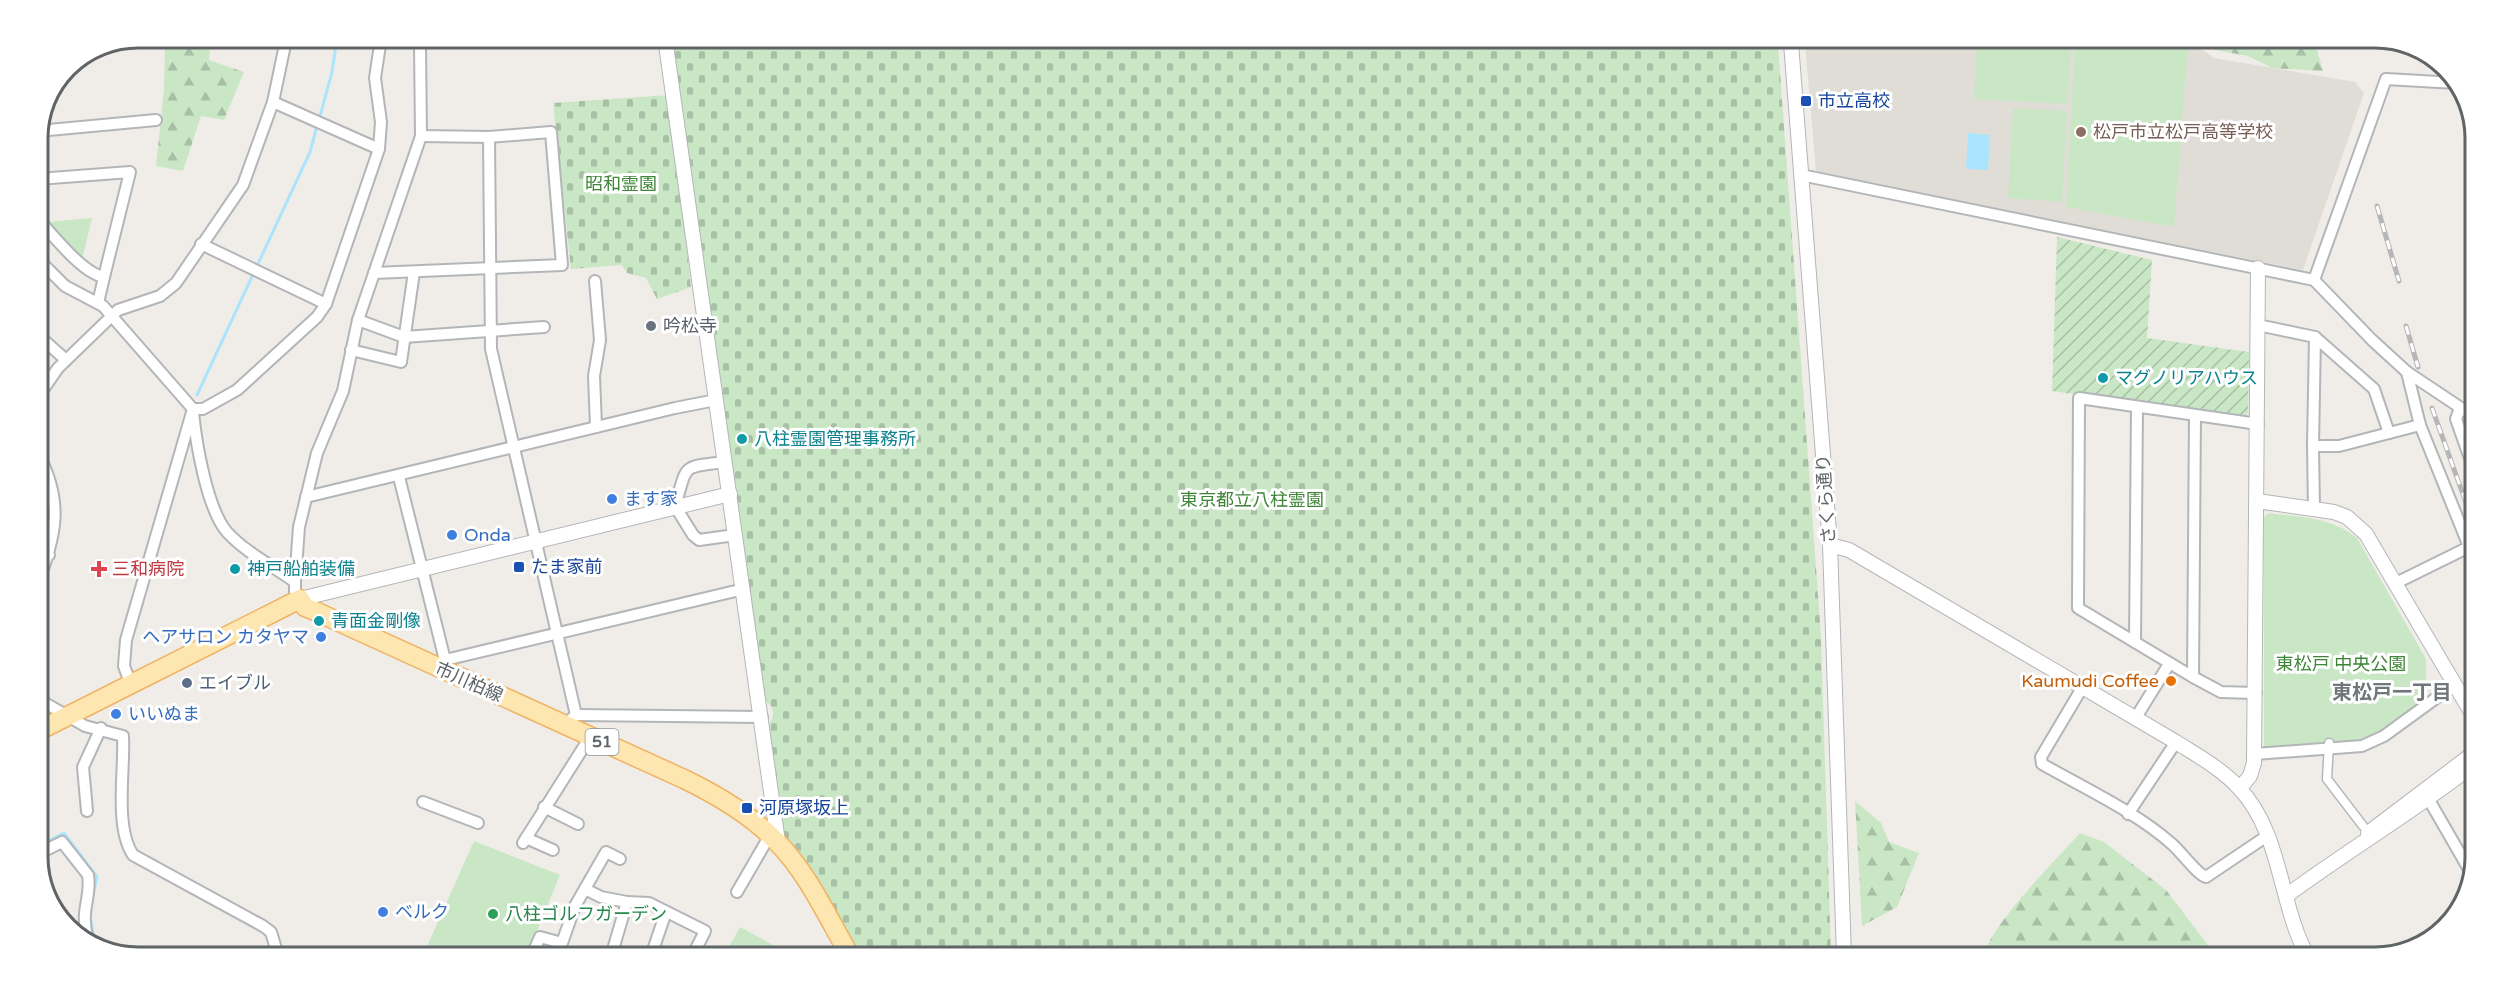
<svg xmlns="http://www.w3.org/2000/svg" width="2513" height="995" font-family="'Varela Round','Noto Sans JP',sans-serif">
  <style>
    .education { fill: #e0ddd6 }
    .green { fill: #cae7c5 }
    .forest { fill: url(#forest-firs) }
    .cemetery { fill: url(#cemetery-stones) }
    .garden { fill: url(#garden-furrows) }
    .water { fill: #abe5fd }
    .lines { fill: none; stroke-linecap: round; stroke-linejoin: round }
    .stream { stroke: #abe5fd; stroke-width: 3 }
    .pedestrian-casing { stroke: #b3b6b9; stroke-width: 11 }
    .minor-casing { stroke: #b3b6b9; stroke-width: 14 }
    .tertiary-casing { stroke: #b3b6b9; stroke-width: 16 }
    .primary-casing { stroke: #efb362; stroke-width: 21 }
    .pedestrian { stroke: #fff; stroke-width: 8 }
    .minor { stroke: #fff; stroke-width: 10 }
    .tertiary { stroke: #fff; stroke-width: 14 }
    .primary { stroke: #fde6b0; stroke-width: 18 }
    .rail-casing { stroke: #b5b6b7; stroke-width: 5 }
    .rail { stroke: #fff; stroke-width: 3; stroke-dasharray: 9; stroke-linecap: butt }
    .transit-dot { fill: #1a4fb4; stroke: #fff; stroke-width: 2 }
    .education-dot { fill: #8d6e63; stroke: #fff; stroke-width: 2 }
    .worship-dot { fill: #6b7280; stroke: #fff; stroke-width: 2 }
    .culture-dot { fill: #0f9aa8; stroke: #fff; stroke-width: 2 }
    .shop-dot { fill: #3f7fe0; stroke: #fff; stroke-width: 2 }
    .health-dot { fill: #e0444e; stroke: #fff; stroke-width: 2 }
    .food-dot { fill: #e8710a; stroke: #fff; stroke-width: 2 }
    .service-dot { fill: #5c6f8a; stroke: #fff; stroke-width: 2 }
    .leisure-dot { fill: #2e9e5b; stroke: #fff; stroke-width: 2 }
    .labels { text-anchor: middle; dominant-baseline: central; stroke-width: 6; stroke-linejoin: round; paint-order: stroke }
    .shield { fill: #fff; stroke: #8f9295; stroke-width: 1.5 }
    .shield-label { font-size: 16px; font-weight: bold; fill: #5f6467 }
    .transit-label { font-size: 18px; fill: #164399; stroke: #fff; text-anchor: start }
    .education-label { font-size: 18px; fill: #785e54; stroke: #fff; text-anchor: start }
    .park-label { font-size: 18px; fill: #3f8538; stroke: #fff }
    .worship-label { font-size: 18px; fill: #5b616d; stroke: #fff; text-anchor: start }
    .culture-label { font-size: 18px; fill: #0d838f; stroke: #fff; text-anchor: start }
    .shop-label { font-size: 18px; fill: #366cbe; stroke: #fff; text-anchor: start }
    .street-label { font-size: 18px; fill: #5f6467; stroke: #fff }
    .health-label { font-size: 18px; fill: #be3a42; stroke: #fff; text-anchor: start }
    .food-label { font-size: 18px; fill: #c56008; stroke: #fff; text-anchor: end }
    .service-label { font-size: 18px; fill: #4e5e75; stroke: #fff; text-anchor: start }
    .leisure-label { font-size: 18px; fill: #27864d; stroke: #fff; text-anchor: start }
    .neighbourhood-label { font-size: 20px; font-weight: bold; fill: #707679; stroke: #fff }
    .rim { fill: none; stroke: #5f6467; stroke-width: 3 }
  </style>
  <defs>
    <pattern id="forest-firs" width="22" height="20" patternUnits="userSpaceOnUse" patternTransform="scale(1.5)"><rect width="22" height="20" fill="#cae7c5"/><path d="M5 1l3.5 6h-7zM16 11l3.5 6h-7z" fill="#a7bfa4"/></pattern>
    <pattern id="cemetery-stones" width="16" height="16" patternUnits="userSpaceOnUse" patternTransform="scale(1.5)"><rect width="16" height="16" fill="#cae7c5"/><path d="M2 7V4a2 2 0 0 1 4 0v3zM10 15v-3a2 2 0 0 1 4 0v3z" fill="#a7bfa4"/></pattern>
    <pattern id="garden-furrows" width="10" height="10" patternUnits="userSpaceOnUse" patternTransform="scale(1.5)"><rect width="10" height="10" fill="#cae7c5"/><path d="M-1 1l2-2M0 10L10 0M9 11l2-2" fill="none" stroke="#a7bfa4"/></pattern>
  </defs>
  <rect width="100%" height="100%" fill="#f0ede8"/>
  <polygon class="education" points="1805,43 2193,43 2214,58 2355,82 2364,93 2303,270 1816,172"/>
  <g class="green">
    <polygon points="1977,43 2071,43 2068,104 1974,99"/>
    <polygon points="2075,43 2188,43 2174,227 2066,207"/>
    <polygon points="2013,108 2067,111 2062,202 2008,198"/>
    <polygon points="92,218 82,260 48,222"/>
    <path d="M2269,513C2299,517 2332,517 2357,538L2426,659V698L2380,732L2361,741L2264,748V517Z"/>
    <polygon points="474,841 560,875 528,953 424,953"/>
    <polygon points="740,927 788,953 788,954 725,954"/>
  </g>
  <g class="forest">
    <polygon points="2201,43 2315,43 2323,71 2272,68 2248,56 2215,50"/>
    <polygon points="165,45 210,45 209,60 244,72 224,120 201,116 183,171 156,166 164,89"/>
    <polygon points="1855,801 1881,823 1889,842 1919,853 1897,907 1862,926"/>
    <path d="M2080,833L2104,842L2166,890L2217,957H1983C1992,923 2055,861 2080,833Z"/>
  </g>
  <g class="cemetery">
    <path d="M1778,44L1821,636L1831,956L859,954L784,840L766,728C776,716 776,708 763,699L673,45Z"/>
    <polygon points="669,95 691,287 657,299 646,278 627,273 622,265 571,269 553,103"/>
  </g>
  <polygon class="garden" points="2057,237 2152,260 2147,338 2249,352 2248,413 2243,419 2052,391"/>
  <polygon class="water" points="1968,133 1990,135 1988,170 1966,169"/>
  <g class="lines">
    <g class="stream">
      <polyline points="319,120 332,72 336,45"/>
      <polyline points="197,395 310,152 317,126"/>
      <polyline points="38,846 64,833 97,877 91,904"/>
      <polyline points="90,916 94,940 98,947"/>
    </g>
    <defs>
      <polyline id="pedestrian" points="2329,743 2327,779 2363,826"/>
      <g id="minor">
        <polyline points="273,102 379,149"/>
        <polyline points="38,131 156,120"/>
        <polyline points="421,136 489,137 491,349 576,715 564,725"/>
        <polyline points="1801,175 2314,280 2372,340 2407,372 2473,416"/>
        <path d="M38,179L130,172L104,277C83,274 53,235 38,219"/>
        <polyline points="201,244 326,304"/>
        <polyline points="38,259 65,286 103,306 193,409 203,409 237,390 317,317 326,304 379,149 381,122 375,78 380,45"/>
        <polyline points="374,273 562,265 551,132 489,137"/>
        <polyline points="2314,280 2386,79 2456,83"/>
        <polyline points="595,281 600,340 594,376 596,427"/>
        <polyline points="98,303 104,277"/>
        <polyline points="358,320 404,337 544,327"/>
        <polyline points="2258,325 2315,337 2313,446"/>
        <polyline points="38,335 66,360"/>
        <polyline points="2315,337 2374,389 2389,433"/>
        <polyline points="351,350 401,362 414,272"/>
        <polyline points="38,397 58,368 118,310 160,296 176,283 243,185 273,102 285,45"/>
        <polyline points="2460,408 2456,419 2473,467"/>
        <path d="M193,412C196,443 207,509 227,532C245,552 273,566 295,582"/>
        <polyline points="2195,415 2193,677 2078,608 2079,398 2258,424"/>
        <polyline points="2420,425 2472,554"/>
        <path d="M38,453C64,503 56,533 38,583"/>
        <path d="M725,462C680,467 688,464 675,506L693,535L699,540L735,535"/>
        <polyline points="399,477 445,660"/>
        <polyline points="306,497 675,408 716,400"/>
        <polyline points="2314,509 2313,446 2339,446 2420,425 2407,372"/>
        <polyline points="38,550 49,555"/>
        <polyline points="2396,583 2469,547"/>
        <polyline points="300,599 295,591 295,582 299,527 317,453 343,391 358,320 421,136 420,45"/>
        <polyline points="2135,642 2137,408"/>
        <polyline points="434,666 445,660 744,589"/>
        <polyline points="2193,677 2221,692 2256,693"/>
        <polyline points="131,685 124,666 126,640 193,409"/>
        <path d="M2082,688L2041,757L2042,764C2084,788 2138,813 2173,845C2181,852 2198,875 2206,877L2267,836"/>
        <path d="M38,699L85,726L123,736C125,769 114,827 133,855L263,926L271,932L277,952"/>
        <polyline points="576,715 762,717"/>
        <polyline points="2135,719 2169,664"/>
        <polyline points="2255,754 2362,746 2384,736 2454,685"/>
        <polyline points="2429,800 2470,871"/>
        <polyline points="423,802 478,823"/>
        <polyline points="544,807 578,824"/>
        <polyline points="87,811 83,767 101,728"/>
        <polyline points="2128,814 2176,742"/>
        <polyline points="526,838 553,850"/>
        <polyline points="523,843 590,737"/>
        <path d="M38,854L62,842L88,875C92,897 79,911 88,939"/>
        <polyline points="585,889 601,897 627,902"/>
        <polyline points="737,892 770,835"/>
        <polyline points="533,953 540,937 562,943 575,906 606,852 620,859"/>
        <polyline points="612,953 627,902 649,903 705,931 694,953"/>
        <polyline points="652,953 666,912"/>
      </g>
      <g id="tertiary">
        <polyline points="1791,43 1830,545 1844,956"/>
        <polyline points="666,45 778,842"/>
        <polyline points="2257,501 2334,512 2347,517 2366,534 2471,712"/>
        <path d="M1830,545L1849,550L2176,742C2198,756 2222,769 2239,788C2282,833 2279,905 2308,957"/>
        <polyline points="300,599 730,494"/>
        <polyline points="2240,788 2250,776 2254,763 2258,268"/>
        <polyline points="2368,833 2471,755"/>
        <path d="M2286,896C2347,851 2411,813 2471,767"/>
      </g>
      <path id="primary" d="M38,731L300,599L305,607L315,611L684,779C717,795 750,814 776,841C807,872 827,916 849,954"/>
    </defs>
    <use href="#pedestrian" class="pedestrian-casing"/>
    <use href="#minor" class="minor-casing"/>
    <use href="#tertiary" class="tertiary-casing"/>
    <use href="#primary" class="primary-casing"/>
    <use href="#pedestrian" class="pedestrian"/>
    <use href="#minor" class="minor"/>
    <use href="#tertiary" class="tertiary"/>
    <use href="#primary" class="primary"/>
    <defs>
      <g id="rail">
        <polyline points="2377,206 2399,281"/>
        <polyline points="2406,326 2418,367"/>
        <polyline points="2432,408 2473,522"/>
      </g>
    </defs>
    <use href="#rail" class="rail-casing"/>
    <use href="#rail" class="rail"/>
  </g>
  <g class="transit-dot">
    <rect x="1800" y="95" width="12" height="12" rx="3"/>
    <rect x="513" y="561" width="12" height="12" rx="3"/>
    <rect x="741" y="802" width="12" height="12" rx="3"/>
  </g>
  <circle class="education-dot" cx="2081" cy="132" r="6"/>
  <circle class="worship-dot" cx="651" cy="326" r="6"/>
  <g class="culture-dot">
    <circle cx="2103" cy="378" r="6"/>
    <circle cx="742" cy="439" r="6"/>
    <circle cx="235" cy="569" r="6"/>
    <circle cx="319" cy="621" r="6"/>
  </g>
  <g class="shop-dot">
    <circle cx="612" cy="499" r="6"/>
    <circle cx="452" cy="535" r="6"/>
    <circle cx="321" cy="637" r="6"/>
    <circle cx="116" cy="714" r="6"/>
    <circle cx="383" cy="912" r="6"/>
  </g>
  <path class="health-dot" d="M96 560h6v6h6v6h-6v6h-6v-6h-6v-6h6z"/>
  <circle class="food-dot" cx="2171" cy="681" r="6"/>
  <circle class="service-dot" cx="187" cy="683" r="6"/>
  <circle class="leisure-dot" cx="493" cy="914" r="6"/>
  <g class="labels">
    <rect class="shield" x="585.5" y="729" width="33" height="26" rx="4.5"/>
    <g class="shield-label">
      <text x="602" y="742">51</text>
    </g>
    <g class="transit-label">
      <text x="1818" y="101">市立高校</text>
      <text x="531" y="567">たま家前</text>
      <text x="759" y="808">河原塚坂上</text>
    </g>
    <g class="education-label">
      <text x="2093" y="132">松戸市立松戸高等学校</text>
    </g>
    <g class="park-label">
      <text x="621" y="184">昭和霊園</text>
      <text x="1252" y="500">東京都立八柱霊園</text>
      <text x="2341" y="664">東松戸 中央公園</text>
    </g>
    <g class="worship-label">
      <text x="663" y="326">吟松寺</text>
    </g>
    <g class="culture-label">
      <text x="2115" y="378">マグノリアハウス</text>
      <text x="754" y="439">八柱霊園管理事務所</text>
      <text x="247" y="569">神戸船舶装備</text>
      <text x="331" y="621">青面金剛像</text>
    </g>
    <g class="shop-label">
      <text x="624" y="499">ます家</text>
      <text x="464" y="535">Onda</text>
      <text x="309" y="637" text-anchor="end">ヘアサロン カタヤマ</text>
      <text x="128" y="714">いいぬま</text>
      <text x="395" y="912">ベルク</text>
    </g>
    <g class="street-label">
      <text transform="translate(1826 499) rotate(-94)">さくら通り</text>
      <text transform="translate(469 682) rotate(24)">市川柏線</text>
    </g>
    <g class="health-label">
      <text x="112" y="569">三和病院</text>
    </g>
    <g class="food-label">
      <text x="2159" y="681">Kaumudi Coffee</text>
    </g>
    <g class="service-label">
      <text x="199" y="683">エイブル</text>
    </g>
    <g class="leisure-label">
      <text x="505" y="914">八柱ゴルフガーデン</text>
    </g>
    <g class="neighbourhood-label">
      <text x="2392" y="693">東松戸一丁目</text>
    </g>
  </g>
  <path d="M0 0H2513V995H0ZM138 48H2375A90 90 0 0 1 2465 138V857A90 90 0 0 1 2375 947H138A90 90 0 0 1 48 857V138A90 90 0 0 1 138 48Z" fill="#fff" fill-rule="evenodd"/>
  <path class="rim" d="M138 48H2375A90 90 0 0 1 2465 138V857A90 90 0 0 1 2375 947H138A90 90 0 0 1 48 857V138A90 90 0 0 1 138 48Z"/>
</svg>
